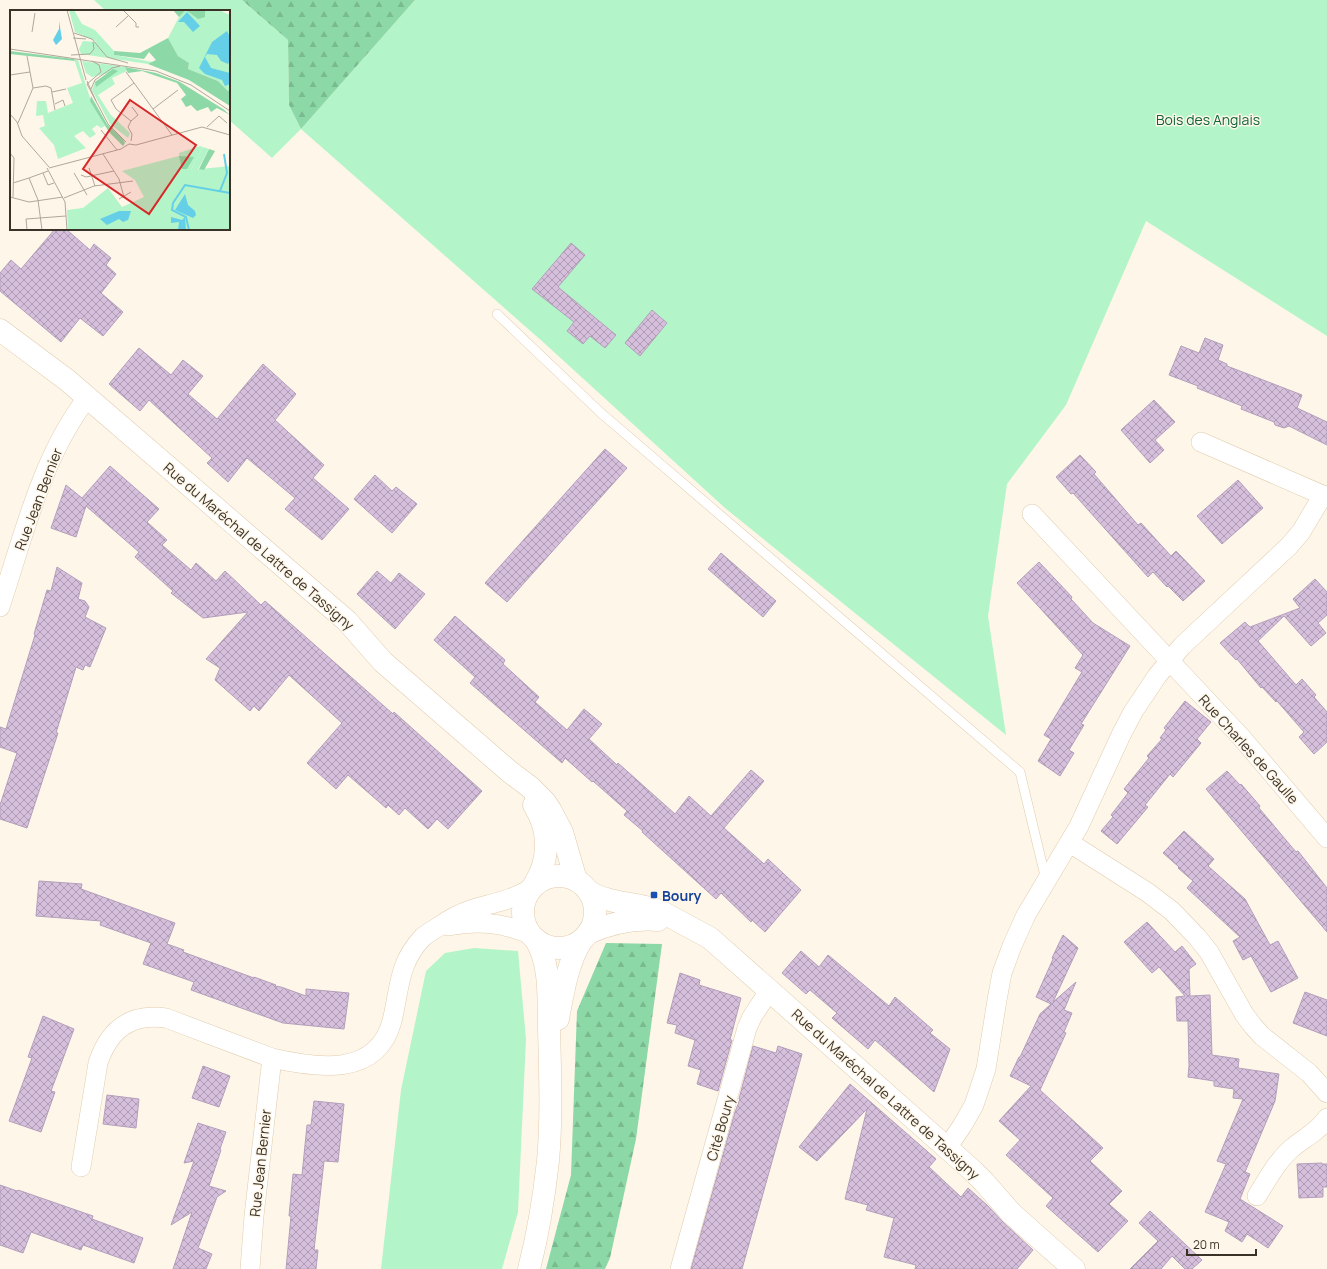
<svg xmlns="http://www.w3.org/2000/svg" width="1327" height="1269" font-family="Manrope,sans-serif">
  <style>
    .green { fill: #b3f5c8 }
    .forest { fill: url(#forest-firs) }
    .building { fill: url(#building-cross-hatch); stroke: #b49fbb }
    .lines { fill: none; stroke-linecap: round; stroke-linejoin: round }
    .lane-casing { stroke: #e0ccad; stroke-width: 10 }
    .street-casing { stroke: #e0ccad; stroke-width: 20 }
    .secondary-casing { stroke: #e0ccad; stroke-width: 23 }
    .lane { stroke: #fff; stroke-width: 9 }
    .street { stroke: #fff; stroke-width: 19 }
    .secondary { stroke: #fff; stroke-width: 22 }
    .transit-dot { fill: #1a4fb4; stroke: #fef6e9; stroke-width: 1.5 }
    .labels { text-anchor: middle; dominant-baseline: central; stroke-width: 3; stroke-linejoin: round; paint-order: stroke }
    .park-label { font-size: 14px; fill: #0e663a; stroke: #fef6e9 }
    .street-label { font-size: 14px; fill: #3a3226; stroke: #fef6e9 }
    .transit-label { font-size: 14px; font-weight: bold; fill: #164399; stroke: #fef6e9; text-anchor: start }
    .inset-river { fill: none; stroke: #65cfe7; stroke-width: 2 }
    .inset-road { fill: none; stroke: #b0a89b; stroke-width: 1 }
    .view { fill: #d62828; fill-opacity: 0.15; stroke: #d62828; stroke-width: 2 }
    .inset-edge { fill: none; stroke: #3a3226; stroke-width: 2 }
  </style>
  <defs>
    <pattern id="forest-firs" width="22" height="20" patternUnits="userSpaceOnUse"><rect width="22" height="20" fill="#8cd8a6"/><path d="M5 1l3.5 6h-7zM16 11l3.5 6h-7z" fill="#7aba8f"/></pattern>
    <pattern id="building-cross-hatch" width="8" height="8" patternUnits="userSpaceOnUse"><rect width="8" height="8" fill="#d5bfdc"/><path d="M0 0l8 8M0 8l8-8" fill="none" stroke="#ae9cb2"/></pattern>
  </defs>
  <rect width="100%" height="100%" fill="#fef6e9"/>
  <g class="green">
    <polygon points="94,0 242,0 288,40 289,105 301,129 415,0 1327,0 1327,336 1146,221 1066,405 1007,484 988,616 1006,735 725,508 543,342 301,129 272,158 229,120 229,11 106,11"/>
    <polygon points="474,948 518,951 526,1039 518,1212 502,1269 381,1269 401,1090 426,971 445,953"/>
  </g>
  <g class="forest">
    <polygon points="242,0 415,0 301,129 289,105 288,40"/>
    <polygon points="606,943 662,944 636,1139 610,1258 605,1269 546,1269 571,1175 577,1011"/>
  </g>
  <g class="building">
    <polygon points="55,229 66,229 90,250 94,244 111,258 106,265 116,274 101,293 123,312 103,336 80,318 61,342 0,291 0,273 11,260 21,269"/>
    <polygon points="571,243 585,255 558,287 616,335 605,348 590,336 583,344 567,331 574,322 532,289"/>
    <polygon points="652,310 667,323 640,356 625,343"/>
    <polygon points="1205,338 1223,345 1218,360 1227,364 1227,366 1302,395 1297,408 1327,422 1327,445 1289,426 1284,428 1275,425 1274,422 1241,409 1242,406 1197,388 1198,386 1169,375 1181,346 1199,353"/>
    <polygon points="139,348 171,375 183,360 203,376 188,394 217,419 263,364 296,394 275,420 324,465 313,478 349,509 322,540 285,509 295,498 247,458 228,482 207,463 212,458 149,400 140,411 109,384"/>
    <polygon points="1154,400 1175,422 1155,440 1164,450 1150,463 1121,430"/>
    <polygon points="605,449 627,468 507,602 485,583"/>
    <polygon points="1080,455 1096,472 1094,474 1138,525 1141,523 1171,556 1176,551 1205,581 1183,601 1168,586 1167,587 1153,572 1148,577 1073,493 1071,494 1056,477"/>
    <polygon points="110,466 159,509 147,522 167,540 162,545 191,570 196,563 216,581 225,571 261,605 265,601 393,714 394,712 482,791 448,829 437,819 428,829 405,808 399,815 388,805 386,808 348,775 336,789 307,763 342,723 289,675 259,711 254,706 250,711 215,680 220,668 206,659 248,612 203,618 171,593 173,591 135,557 139,552 86,506 76,537 51,528 66,485 82,498"/>
    <polygon points="375,475 392,491 396,487 417,504 392,533 354,499"/>
    <polygon points="1238,480 1263,508 1222,544 1197,516"/>
    <polygon points="721,553 776,601 763,617 708,569"/>
    <polygon points="1039,562 1072,597 1071,599 1093,623 1130,646 1081,724 1084,725 1069,750 1074,753 1060,776 1038,761 1051,739 1044,735 1082,672 1075,668 1083,655 1017,583"/>
    <polygon points="57,567 82,583 78,599 85,601 89,607 85,617 106,628 90,667 85,665 83,670 76,667 56,733 58,733 27,828 0,819 0,805 17,753 0,747 0,727 6,729 35,635 34,634 47,590 51,591"/>
    <polygon points="377,571 391,583 399,573 425,594 395,629 357,594"/>
    <polygon points="1315,579 1327,592 1327,615 1318,623 1326,633 1311,646 1284,616 1258,641 1296,685 1302,679 1316,695 1314,697 1327,712 1327,742 1314,754 1299,737 1304,732 1277,701 1276,702 1262,687 1261,688 1237,659 1236,660 1220,643 1245,622 1250,627 1300,608 1293,599"/>
    <polygon points="455,616 505,660 503,664 539,697 535,702 567,730 584,709 602,724 589,739 617,765 618,763 675,814 689,796 711,816 751,770 764,781 724,828 764,864 768,859 801,890 765,932 752,920 751,922 721,893 716,899 642,832 643,831 624,815 627,811 593,781 592,782 565,758 562,763 470,683 475,677 434,640"/>
    <polygon points="1185,701 1211,722 1197,739 1201,743 1173,777 1170,774 1145,805 1148,807 1117,844 1101,831 1113,817 1111,815 1128,793 1124,789 1149,758 1147,756 1162,739 1160,738 1166,730 1164,728"/>
    <polygon points="1227,771 1240,785 1241,784 1260,806 1259,808 1296,852 1298,851 1327,888 1327,932 1206,789"/>
    <polygon points="1184,831 1214,859 1208,866 1245,899 1270,945 1278,941 1298,978 1271,992 1251,956 1243,960 1233,941 1240,937 1187,888 1193,881 1178,868 1179,867 1163,853"/>
    <polygon points="39,881 82,884 81,889 175,923 167,944 184,950 183,952 254,978 254,977 276,985 275,986 281,987 306,996 306,989 349,993 344,1029 283,1023 191,990 194,982 143,964 151,943 100,925 101,921 36,916"/>
    <polygon points="1147,922 1175,952 1182,946 1196,964 1189,969 1190,996 1210,995 1212,1055 1239,1059 1238,1068 1279,1074 1275,1101 1245,1172 1250,1174 1240,1199 1283,1226 1268,1248 1247,1234 1242,1242 1225,1231 1229,1222 1205,1212 1226,1164 1217,1161 1243,1099 1233,1098 1234,1089 1214,1086 1214,1081 1188,1077 1189,1066 1188,1021 1177,1021 1176,997 1185,996 1159,967 1152,973 1124,942"/>
    <polygon points="1063,935 1078,948 1053,1002 1076,982 1064,1010 1072,1013 1064,1032 1066,1033 1040,1090 1103,1148 1090,1161 1122,1191 1109,1204 1128,1221 1098,1252 1046,1206 1053,1198 1006,1155 1020,1140 999,1121 1031,1086 1010,1076 1019,1057 1020,1057 1040,1014 1051,1004 1036,997 1053,959 1052,958"/>
    <polygon points="801,951 819,967 828,955 889,1006 895,997 933,1030 930,1033 950,1049 934,1092 875,1040 868,1049 832,1018 837,1013 810,990 806,994 782,973"/>
    <polygon points="680,973 700,980 699,985 741,998 730,1040 732,1040 718,1091 697,1084 701,1070 688,1066 695,1040 675,1033 677,1025 667,1023"/>
    <polygon points="1305,992 1327,1000 1327,1036 1293,1023"/>
    <polygon points="43,1016 74,1029 51,1091 55,1092 41,1132 9,1121 32,1058 28,1057"/>
    <polygon points="753,1046 776,1053 778,1046 802,1054 742,1269 691,1269 735,1112 740,1099 739,1099"/>
    <polygon points="203,1066 230,1076 219,1107 192,1098"/>
    <polygon points="850,1084 936,1159 929,1167 961,1197 968,1188 987,1205 1003,1222 1033,1250 1017,1269 915,1269 916,1265 884,1257 894,1218 866,1210 868,1205 845,1199 867,1109 817,1161 799,1147"/>
    <polygon points="107,1095 139,1099 136,1128 103,1124"/>
    <polygon points="314,1101 344,1104 338,1162 324,1161 314,1250 318,1250 316,1269 286,1269 291,1216 289,1216 293,1174 302,1175 307,1125 311,1125"/>
    <polygon points="198,1123 226,1132 220,1149 221,1150 209,1186 226,1191 217,1197 198,1248 212,1254 206,1269 173,1269 192,1212 171,1225 194,1161 184,1163"/>
    <polygon points="1322,1163 1322,1164 1327,1164 1327,1187 1323,1187 1323,1197 1299,1198 1297,1164"/>
    <polygon points="0,1185 17,1191 18,1190 93,1216 92,1219 143,1238 134,1263 83,1245 81,1250 31,1232 23,1253 0,1245"/>
    <polygon points="1150,1211 1202,1260 1192,1269 1185,1269 1172,1256 1161,1269 1130,1269 1158,1241 1139,1223"/>
  </g>
  <g class="lines">
    <defs>
      <polyline id="lane" points="497,314 601,413 1020,772 1046,880"/>
      <g id="street">
        <polyline points="1201,442 1327,497"/>
        <polyline points="1032,514 1241,737 1327,838"/>
        <path d="M0,607C23,538 42,455 88,397"/>
        <polyline points="1070,843 1147,892 1172,911 1197,937 1209,952 1244,1014 1253,1026 1262,1036 1309,1073 1327,1093"/>
        <path d="M448,926C479,920 502,923 530,934"/>
        <polyline points="947,1148 962,1126 974,1105 986,1069 997,1000 1002,973 1012,946 1026,915 1079,826 1121,735 1133,712 1157,676 1182,646 1289,546 1301,532 1323,495"/>
        <path d="M81,1167L98,1063C109,1030 130,1013 166,1018L272,1058"/>
        <path d="M1257,1196C1267,1180 1277,1161 1292,1148C1304,1138 1318,1132 1327,1118"/>
        <path d="M250,1269L254,1216L272,1058C316,1068 377,1078 392,1021C400,988 398,963 423,937C428,933 433,930 438,927C449,919 461,913 473,909C493,903 512,900 530,889"/>
        <polyline points="680,1269 747,1028 752,1017 769,991"/>
      </g>
      <g id="secondary">
        <polyline points="0,330 67,380 347,621 383,662 510,772 530,787 545,802 551,811 562,832 576,880"/>
        <circle cx="559" cy="912" r="36"/>
        <path d="M534,885C550,860 550,830 534,805"/>
        <path d="M589,892C613,905 635,902 660,911L710,938L973,1171L984,1182L1011,1213L1074,1269"/>
        <path d="M588,933C611,923 634,918 658,920"/>
        <path d="M558,1019C563,992 567,965 581,941"/>
        <path d="M529,1269C538,1234 544,1197 548,1161C552,1116 550,1071 549,1027C548,998 551,965 536,940"/>
      </g>
    </defs>
    <use href="#lane" class="lane-casing"/>
    <use href="#street" class="street-casing"/>
    <use href="#secondary" class="secondary-casing"/>
    <use href="#lane" class="lane"/>
    <use href="#street" class="street"/>
    <use href="#secondary" class="secondary"/>
  </g>
  <rect class="transit-dot" x="650" y="891" width="8" height="8" rx="2"/>
  <g class="labels">
    <g class="park-label">
      <text x="1208" y="119">Bois des Anglais</text>
    </g>
    <g class="street-label">
      <text transform="translate(38 499) rotate(-69)">Rue Jean Bernier</text>
      <text transform="translate(259 546) rotate(41)">Rue du Maréchal de Lattre de Tassigny</text>
      <text transform="translate(1249 749) rotate(48)">Rue Charles de Gaulle</text>
      <text transform="translate(886 1094) rotate(42)">Rue du Maréchal de Lattre de Tassigny</text>
      <text transform="translate(720 1128) rotate(-74)">Cité Boury</text>
      <text transform="translate(260 1163) rotate(-84)">Rue Jean Bernier</text>
    </g>
    <g class="transit-label">
      <text x="662" y="895">Boury</text>
    </g>
  </g>
  <g transform="translate(10 10)">
    <rect width="220" height="220" fill="#fef6e9"/>
    <path d="M59,0H64L72,14L85,20L104,41V45L143,52L138,54L71,44L69,39L73,31L87,32L65,22ZM176,0H209L220,5V79L218,81L208,71L178,59L179,53L168,46L158,28L169,7ZM64,49L68,50L80,88L95,116L91,118L87,115L82,119L86,124L80,128L73,121L64,126L76,138L48,149L44,135L29,118L35,116L33,105L26,106L27,91H36L38,103L63,93L57,78L72,73ZM72,51L115,57L117,61L102,68L105,74L88,85L100,104L120,123L118,128L100,114L82,80L85,72L96,69L107,61L82,67L76,63ZM190,136L193,137L181,160L220,156V220H58L57,200L73,198L98,178L112,197L134,187L125,170L112,161L169,146V143Z" fill="#b3f5c8"/>
    <path d="M163,0H200L195,1V7L188,9L176,0L169,7ZM158,28L168,46L179,53L178,59L208,71L218,81L220,79V96L179,70L138,54L146,50L139,42L134,49L104,45V41L130,43ZM0,41L64,49L65,51L0,44ZM115,57L146,63L170,72L213,99L220,105L207,98L201,102L198,97L187,101L181,95L176,97L171,89L176,85L167,73L132,61L118,63ZM103,59L108,61L86,77L85,72ZM81,86L97,114L113,129L115,133L113,136L99,122L80,91ZM199,139L205,141L194,160L189,159ZM169,146L184,147L177,159H172Z" fill="#8cd8a6"/>
    <path d="M193,137L199,139L186,163L181,160ZM76,198L86,204L85,207L74,208L61,200Z" fill="#b3f5c8"/>
    <path d="M177,2L190,16L183,22L174,12H168ZM49,11L52,29L46,35L43,30L49,19ZM217,21L220,27V50L218,54L211,51L207,45L197,44L195,47L201,58L220,63V74L215,76L212,70L195,64L189,58L202,32ZM175,184L178,195L185,201L186,205L183,208L165,200ZM109,201H121L118,210L113,212L109,209L97,215L90,209ZM161,207L172,210L175,207L176,220H168L169,212L161,213Z" fill="#65cfe7"/>
    <path class="inset-river" d="M210,181L217,163L214,144M179,220L176,207L162,200L163,193L175,175L220,183"/>
    <path class="inset-road" d="M57,0L76,70M113,0L126,13V17H129M106,17L118,6M22,22L25,3M64,23L82,29L97,47L118,53M63,28L76,29M0,39L146,61L181,75L220,101M61,45L80,44L84,39L83,32M17,46L23,78M116,62L162,125M0,65L20,62M77,71L86,91M77,74L98,114L116,132M77,74L91,62L89,55L82,51M81,79L85,70L102,58L110,56M42,82L56,79M45,94L53,90L55,96M143,99L168,80M0,104L7,112L12,126L39,157M121,111L128,105L122,97M8,113L23,78L36,76L41,78L45,100M197,117L209,106L217,113M91,120L107,140M121,131L122,124L118,117L121,111L106,99L101,90L124,73M0,143L4,148L3,187M93,144L109,169L114,187M37,158L55,192L57,220M39,158L111,139L119,134L126,135L192,117L220,125M79,158L85,176M33,163L38,175L44,173M64,163L77,185M71,165L76,167L104,161M3,173L19,168M0,187L19,192L53,187M54,188L84,176L123,171M109,189L121,182M17,220L16,209L56,206M32,220L28,190L19,168L38,161"/>
    <path class="view" d="M120,90L186,135L139,204L73,159Z"/>
    <rect width="220" height="220" class="inset-edge"/>
  </g>
  <path d="M1187 1249v6h69v-6" fill="none" stroke="#3a3226" stroke-width="2"/>
  <text x="1193" y="1249" font-size="12" fill="#3a3226" stroke="#fef6e9" stroke-width="3" paint-order="stroke">20 m</text>
</svg>
